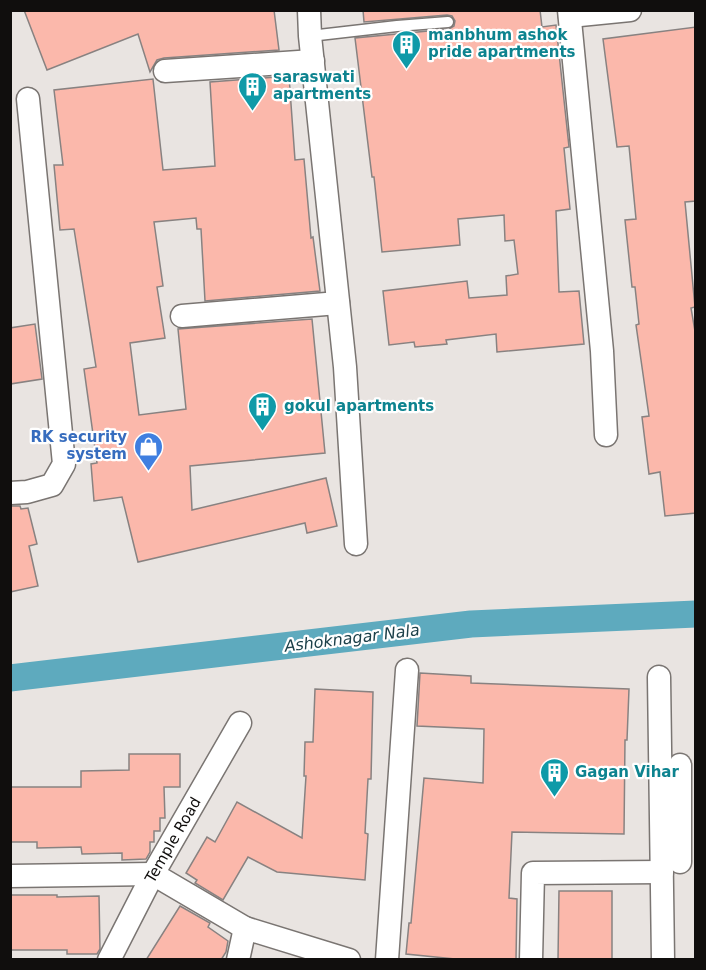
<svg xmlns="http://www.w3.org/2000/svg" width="706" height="970" font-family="'DejaVu Sans',sans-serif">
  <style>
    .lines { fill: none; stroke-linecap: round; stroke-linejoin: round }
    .canal { stroke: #5eaabe; stroke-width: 27 }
    .building { fill: #fbb8ab; stroke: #888281; stroke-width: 1.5 }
    .service-casing { stroke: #7a7572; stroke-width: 13 }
    .minor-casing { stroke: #7a7572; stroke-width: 25 }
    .service { stroke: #fff; stroke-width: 10 }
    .minor { stroke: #fff; stroke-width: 22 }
    .labels { text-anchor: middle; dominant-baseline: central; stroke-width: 4.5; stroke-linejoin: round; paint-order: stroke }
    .culture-label { font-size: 15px; font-weight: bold; fill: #0d838f; stroke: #fff; text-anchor: start }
    .shop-label { font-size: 15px; font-weight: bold; fill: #366cbe; stroke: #fff; text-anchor: end }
    .street-label { font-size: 15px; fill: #100e0d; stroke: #fff }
    .water-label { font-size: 16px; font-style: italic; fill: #1d414a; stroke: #fff }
  </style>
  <rect width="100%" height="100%" fill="#e9e4e1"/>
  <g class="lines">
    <polyline class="canal" points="10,678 471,624 696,614"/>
  </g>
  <g class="building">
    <polygon points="24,10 274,10 279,50 164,58 157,60 150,72 138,34 47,70"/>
    <polygon points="363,10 540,10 542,27 556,25 569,147 564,148 570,209 556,211 559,292 579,291 584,344 497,352 496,334 446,340 447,344 415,347 414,342 389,345 383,291 467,281 469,298 507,295 506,276 518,274 514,240 505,241 504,215 458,219 460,245 382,252 374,177 372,177 355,38 449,29 454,26 455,21 452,16 447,15 364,22"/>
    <polygon points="696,27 696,201 685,202 695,307 691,308 696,337 696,513 665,516 660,472 649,474 642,417 649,416 636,325 639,324 635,287 632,287 625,220 636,219 629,146 617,147 603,39"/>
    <polygon points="289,76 295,160 304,159 311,238 313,237 320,291 205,301 201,229 197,229 196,218 154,222 163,286 157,287 165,338 130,343 139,415 186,409 178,329 312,319 325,453 190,466 192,510 326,478 337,526 307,533 305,523 138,562 122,497 94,501 91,464 97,463 84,369 96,367 74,229 60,230 54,165 63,165 54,90 153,79 163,170 215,166 210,82"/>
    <polygon points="35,324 42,379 10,384 10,328"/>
    <polygon points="10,506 20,506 21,509 28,508 37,544 29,546 38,586 10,592"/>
    <polygon points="420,673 471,676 471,683 629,689 627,740 625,740 624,834 512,832 509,898 517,899 516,960 465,960 406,954 409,923 411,923 424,778 483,783 484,729 417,726"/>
    <polygon points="315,689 373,692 371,779 368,779 365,833 368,834 365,880 277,872 248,857 223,900 195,883 197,880 186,873 207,837 215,842 237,802 302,838 306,776 304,776 305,742 313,742"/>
    <polygon points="129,754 180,754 180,787 164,787 165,818 160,818 160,831 154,831 154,842 150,842 150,852 146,859 122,860 122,853 82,854 81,847 37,848 37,842 10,842 10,787 81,787 81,771 129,770"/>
    <polygon points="559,891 612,891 612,960 558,960"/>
    <polygon points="10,895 57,895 57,897 99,896 100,949 97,954 67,954 67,950 10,950"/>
    <polygon points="180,906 210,923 208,927 228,941 226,952 221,960 146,960"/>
  </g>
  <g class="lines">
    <defs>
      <polyline id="service" points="310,36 397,26 448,22"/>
      <g id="minor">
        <polyline points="309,10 310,36 345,367 356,544"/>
        <polyline points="569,10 602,351 606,435"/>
        <polyline points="570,16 630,10"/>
        <polyline points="165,71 313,61"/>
        <polyline points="182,316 338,303"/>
        <polyline points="10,493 27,492 52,485 64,464 28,99"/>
        <polyline points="659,677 663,960"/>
        <polyline points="680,765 680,862"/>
        <polyline points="10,876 153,874 245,928 349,960"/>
        <polyline points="109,960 153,874 240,723"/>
        <polyline points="238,960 245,928"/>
        <polyline points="387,960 407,670"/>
        <polyline points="531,960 533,873 662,872"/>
      </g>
    </defs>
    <use href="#service" class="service-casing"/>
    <use href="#minor" class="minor-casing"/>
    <use href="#service" class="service"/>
    <use href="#minor" class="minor"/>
  </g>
  <defs>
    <symbol id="building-pin" viewBox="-11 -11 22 30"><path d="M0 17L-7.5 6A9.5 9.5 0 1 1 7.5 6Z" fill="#0f9aa8" stroke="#fff"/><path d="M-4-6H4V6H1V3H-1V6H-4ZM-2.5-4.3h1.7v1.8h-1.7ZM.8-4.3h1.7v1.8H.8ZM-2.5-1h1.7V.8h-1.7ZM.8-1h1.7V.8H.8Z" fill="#fff"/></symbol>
    <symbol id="shop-pin" viewBox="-11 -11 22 30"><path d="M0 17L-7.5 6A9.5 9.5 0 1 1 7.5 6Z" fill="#3f7fe0" stroke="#fff"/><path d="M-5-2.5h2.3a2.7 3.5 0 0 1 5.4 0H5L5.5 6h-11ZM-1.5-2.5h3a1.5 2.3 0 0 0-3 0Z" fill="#fff"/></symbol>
  </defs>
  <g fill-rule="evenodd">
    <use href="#building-pin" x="390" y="28" width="33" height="45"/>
    <use href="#building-pin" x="236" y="70" width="33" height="45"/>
    <use href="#building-pin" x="246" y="390" width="33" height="45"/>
    <use href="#shop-pin" x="132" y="430" width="33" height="45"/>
    <use href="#building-pin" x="538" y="756" width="33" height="45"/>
  </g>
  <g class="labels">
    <g class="culture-label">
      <text x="428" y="35">manbhum ashok<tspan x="428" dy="17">pride apartments</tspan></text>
      <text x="273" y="77">saraswati<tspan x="273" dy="17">apartments</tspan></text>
      <text x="284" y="406">gokul apartments</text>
      <text x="575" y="772">Gagan Vihar</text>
    </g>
    <g class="shop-label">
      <text x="127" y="437">RK security<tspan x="127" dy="17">system</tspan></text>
    </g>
    <g class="street-label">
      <text transform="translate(173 840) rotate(-60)">Temple Road</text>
    </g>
    <g class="water-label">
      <text transform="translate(352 638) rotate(-7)">Ashoknagar Nala</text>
    </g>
  </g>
  <rect width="706" height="970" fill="none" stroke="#100e0d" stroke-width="24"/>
</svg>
